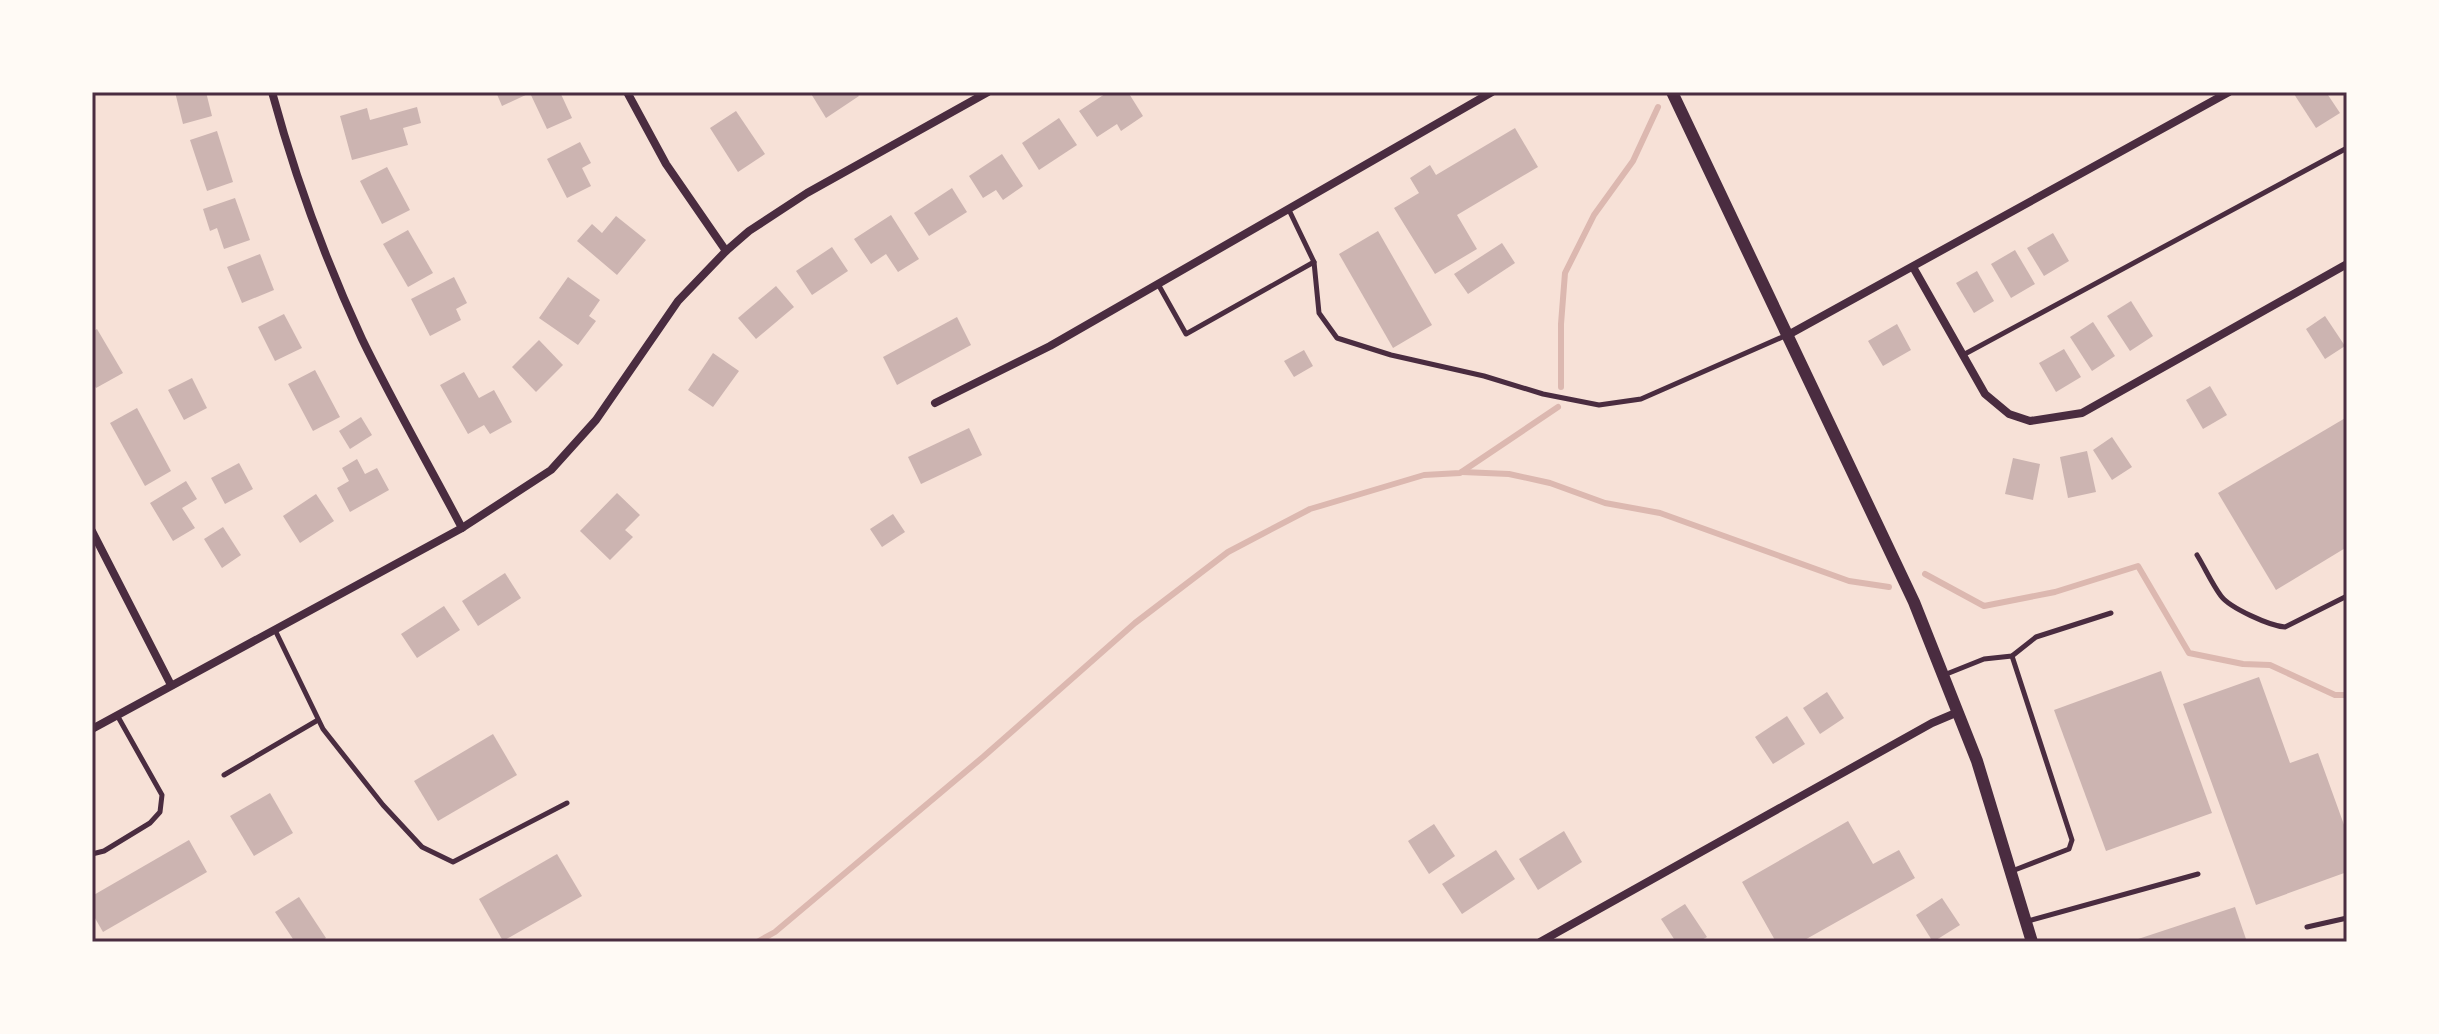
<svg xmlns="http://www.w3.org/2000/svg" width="2439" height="1034" font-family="Karla,sans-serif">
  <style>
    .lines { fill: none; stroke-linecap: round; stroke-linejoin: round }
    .stream { stroke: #dcb8b0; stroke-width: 6 }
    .building { fill: #ccb4b1 }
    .service { stroke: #4a2c40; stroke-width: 5 }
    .minor { stroke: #4a2c40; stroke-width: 8 }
    .tertiary { stroke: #4a2c40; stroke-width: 12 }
    .neatline { fill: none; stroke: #4a2c40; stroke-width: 3 }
  </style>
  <rect width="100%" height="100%" fill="#f7e1d7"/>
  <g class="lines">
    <g class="stream">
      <polyline points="1561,387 1561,324 1565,273 1594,215 1633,161 1658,107"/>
      <polyline points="1462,472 1509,474 1550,483 1605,503 1660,513 1849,581 1889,587"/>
      <polyline points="1925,574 1984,606 2055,592 2138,566 2189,653 2243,664 2270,665 2335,695 2347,695"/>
      <polyline points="757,942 775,932 983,757 1135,623 1228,552 1310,509 1424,475 1460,473 1558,407"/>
    </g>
  </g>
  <g class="building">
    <polygon points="175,92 206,92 212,116 183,124"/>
    <polygon points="496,92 560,92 572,118 547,129 530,93 502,106"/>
    <polygon points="810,92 856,92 859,96 826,118"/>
    <polygon points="1108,92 1128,92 1143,116 1121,131 1117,124 1097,137 1079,111"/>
    <polygon points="2298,92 2326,92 2340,113 2316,128 2294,94"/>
    <polygon points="417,107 421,123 403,128 408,145 352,160 340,116 367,108 370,120"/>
    <polygon points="736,111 765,154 738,172 710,128"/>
    <polygon points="1059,118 1077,145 1039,170 1022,143"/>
    <polygon points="1515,128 1538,167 1457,215 1477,249 1435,274 1394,208 1419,193 1410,178 1430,165 1436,175"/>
    <polygon points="217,131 233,182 207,191 190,140"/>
    <polygon points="580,142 591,163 582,168 591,186 567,198 547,159"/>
    <polygon points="1002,154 1023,186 1003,200 996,190 983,198 969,176"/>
    <polygon points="387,167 410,210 382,224 360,181"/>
    <polygon points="952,188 967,212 929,236 914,213"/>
    <polygon points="235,198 250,240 224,249 217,228 210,231 203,209"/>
    <polygon points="891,215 919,259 898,272 886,254 871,264 854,239"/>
    <polygon points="616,216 646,240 617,275 577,241 592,224 602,233"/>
    <polygon points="408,230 433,273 408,287 383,244"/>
    <polygon points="1378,231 1432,325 1393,348 1339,254"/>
    <polygon points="2053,233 2069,261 2044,276 2027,248"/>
    <polygon points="1502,243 1515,263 1468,294 1454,274"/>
    <polygon points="832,247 848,271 812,295 796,271"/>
    <polygon points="2015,250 2035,284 2011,298 1991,264"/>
    <polygon points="260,254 274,290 242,303 227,267"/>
    <polygon points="1977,271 1994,301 1974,313 1956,283"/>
    <polygon points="454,277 467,303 456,309 461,320 430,336 411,299"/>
    <polygon points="568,277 600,300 589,316 596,321 578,345 539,318"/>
    <polygon points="776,286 794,307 756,339 738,318"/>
    <polygon points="2131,301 2153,336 2130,351 2107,316"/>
    <polygon points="284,314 302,348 275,361 258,327"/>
    <polygon points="2325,316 2345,346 2325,359 2306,329"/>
    <polygon points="957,317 971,345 897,385 883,357"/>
    <polygon points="2093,322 2115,356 2092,371 2070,337"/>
    <polygon points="1897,324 1911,350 1883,366 1868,341"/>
    <polygon points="97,329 123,373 96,388 92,381 92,332"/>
    <polygon points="539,340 563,365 536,392 512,367"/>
    <polygon points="2064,349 2081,377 2056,392 2039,363"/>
    <polygon points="1304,350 1313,366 1294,377 1284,361"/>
    <polygon points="713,353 739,371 713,407 688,390"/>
    <polygon points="315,370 340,417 313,431 288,384"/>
    <polygon points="464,372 479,398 494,390 512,422 490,434 484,425 468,434 440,385"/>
    <polygon points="192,378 207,408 184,420 168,390"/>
    <polygon points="2210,386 2227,415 2203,429 2186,400"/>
    <polygon points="137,408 171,471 145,486 110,423"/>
    <polygon points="361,417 372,435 350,449 339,431"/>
    <polygon points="2347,417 2347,547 2276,590 2218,493"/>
    <polygon points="969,428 982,455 921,484 908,457"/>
    <polygon points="2112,437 2132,467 2112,480 2093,450"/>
    <polygon points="2087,451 2096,492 2068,498 2060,457"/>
    <polygon points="2013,458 2040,464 2033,500 2005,494"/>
    <polygon points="357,459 365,474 377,468 389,490 350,512 337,488 349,481 342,468"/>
    <polygon points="239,463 253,489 225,504 211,478"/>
    <polygon points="186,481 197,499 182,508 195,528 173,541 150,503"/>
    <polygon points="617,493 640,515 625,530 633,537 610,560 580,531"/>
    <polygon points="316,494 334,521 300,543 283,516"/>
    <polygon points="893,514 905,532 882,547 870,529"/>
    <polygon points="223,527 241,555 222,568 204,539"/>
    <polygon points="505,573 521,598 478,626 462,601"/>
    <polygon points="444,606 460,630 417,658 401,634"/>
    <polygon points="2161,671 2212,813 2106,851 2054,710"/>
    <polygon points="2259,677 2290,763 2318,753 2347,833 2347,872 2256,905 2183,704"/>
    <polygon points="1827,692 1844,718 1820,734 1803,708"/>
    <polygon points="1787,716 1805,744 1773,764 1755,737"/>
    <polygon points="493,734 517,775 438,821 414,781"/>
    <polygon points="270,793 293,833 254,856 230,816"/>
    <polygon points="1848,821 1873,864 1899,850 1915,878 1801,942 1776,942 1742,882"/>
    <polygon points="1434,824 1455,856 1429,874 1408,841"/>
    <polygon points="1564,831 1582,862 1538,890 1519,859"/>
    <polygon points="189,840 207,872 103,932 92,913 92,896"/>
    <polygon points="1496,850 1515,879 1462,914 1442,884"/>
    <polygon points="557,854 582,896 503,941 479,899"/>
    <polygon points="299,897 326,938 320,942 295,942 275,912"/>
    <polygon points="1942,898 1960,925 1933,942 1916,915"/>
    <polygon points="1685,904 1707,937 1698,942 1676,942 1661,919"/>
    <polygon points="2235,907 2247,942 2133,942 2132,941"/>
  </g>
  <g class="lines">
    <g class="service">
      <polyline points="1289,210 1314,262 1319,313 1337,338 1391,355 1484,376 1543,394 1599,405 1641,399 1787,335"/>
      <polyline points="1158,284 1186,334 1314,262"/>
      <polyline points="1963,355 2347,148"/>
      <path d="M2197,555C2205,568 2212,584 2221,596C2230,608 2270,626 2285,627L2347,596"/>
      <polyline points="275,630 323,729 383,805 422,847 453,862 567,803"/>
      <polyline points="2012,656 2072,840 2069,849 2012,871"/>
      <polyline points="1944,675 1984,659 2012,656 2036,637 2111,613"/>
      <polyline points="224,775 318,720"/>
      <polyline points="92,854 104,851 150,823 160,812 162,795 117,715"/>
      <polyline points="2028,921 2198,874"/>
      <polyline points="2307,927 2347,918"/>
    </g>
    <g class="minor">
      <path d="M272,92C295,177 325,259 362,339C393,403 429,465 462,528"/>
      <polyline points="627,92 666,164 726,251"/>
      <polyline points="1913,267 1985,394 2009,414 2030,421 2082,413 2347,264"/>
      <polyline points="1788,335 2229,92"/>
      <polyline points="935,403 1050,346 1492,92"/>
      <polyline points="92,531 171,685"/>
      <polyline points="92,729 462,528 551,470 596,420 678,301 726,251 749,231 807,193 988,92"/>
      <polyline points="1540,942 1932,723 1958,712"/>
    </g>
    <polyline class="tertiary" points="1672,92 1914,602 1977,761 2032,942"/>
  </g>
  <rect width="2439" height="1034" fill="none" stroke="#fffaf5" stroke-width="188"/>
  <rect x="94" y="94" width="2251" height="846" class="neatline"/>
</svg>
